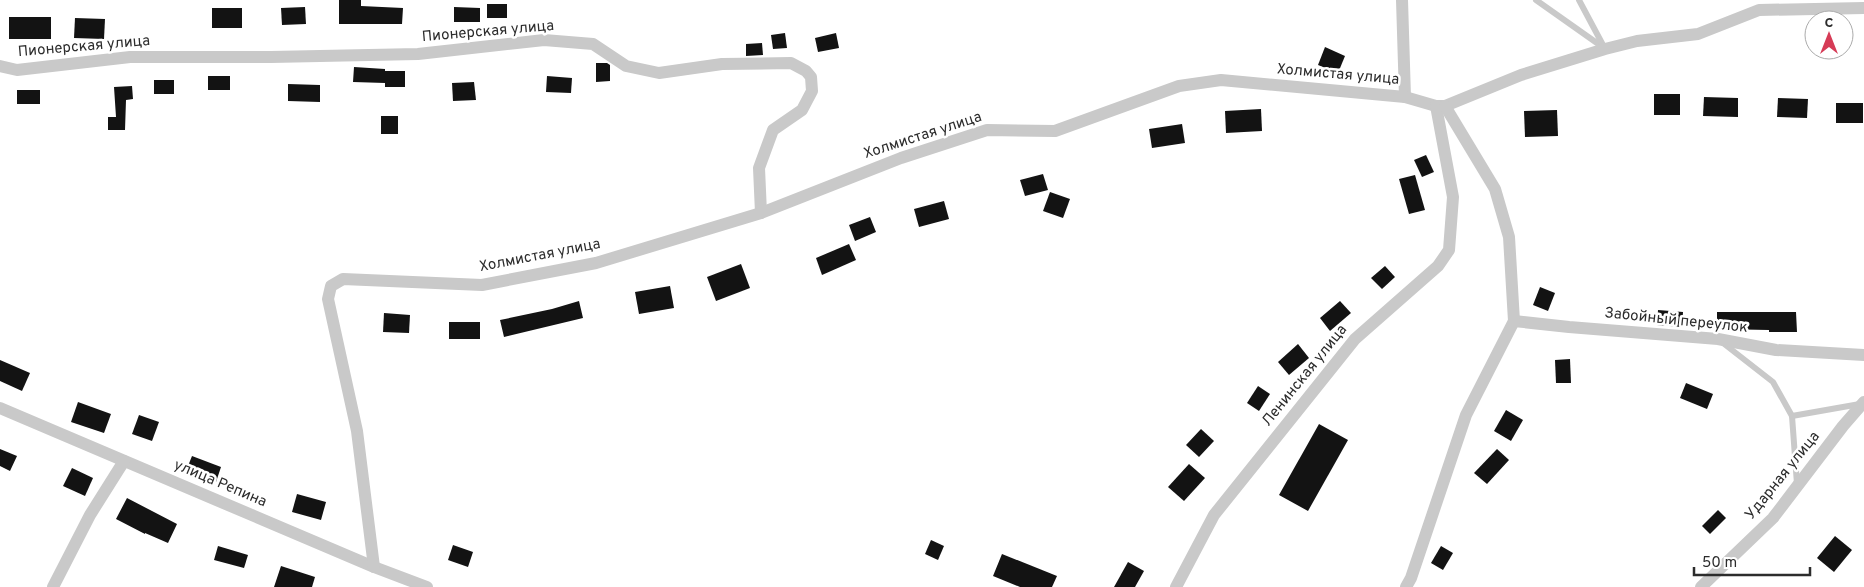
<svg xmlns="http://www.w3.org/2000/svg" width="1864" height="587" font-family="Overpass,sans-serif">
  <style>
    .building { fill: #131313 }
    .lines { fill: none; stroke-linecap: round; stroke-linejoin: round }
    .lane { stroke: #c9c9c9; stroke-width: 6 }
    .street { stroke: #c9c9c9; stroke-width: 12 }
    .labels { text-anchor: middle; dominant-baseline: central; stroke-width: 5; stroke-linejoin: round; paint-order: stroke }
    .street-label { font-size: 15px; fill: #2c2c2c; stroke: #fff }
  </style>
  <rect width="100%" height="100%" fill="#fff"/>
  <g class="building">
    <polygon points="339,0 361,0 361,6 403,8 402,24 339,24"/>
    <rect x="487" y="4" width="20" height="14"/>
    <polygon points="305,7 306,24 282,25 281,8"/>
    <polygon points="454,7 480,8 480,22 454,22"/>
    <rect x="212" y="8" width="30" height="20"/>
    <rect x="9" y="17" width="42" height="22"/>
    <polygon points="75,18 105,19 104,39 74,38"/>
    <polygon points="785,33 787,48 773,49 771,35"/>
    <polygon points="836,33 839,48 818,52 815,38"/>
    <polygon points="762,43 763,55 746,56 746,44"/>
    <polygon points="1325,47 1345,56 1338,73 1318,65"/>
    <polygon points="596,63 607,63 610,65 610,81 596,82"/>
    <polygon points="354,67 385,69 385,71 405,71 405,87 385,87 385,83 353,82"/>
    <rect x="208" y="76" width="22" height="14"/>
    <polygon points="547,76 572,78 571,93 546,92"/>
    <rect x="154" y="80" width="20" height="14"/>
    <polygon points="474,82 476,100 453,101 452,83"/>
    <polygon points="288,84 320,85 320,102 288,101"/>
    <polygon points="132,86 133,99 126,100 125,130 108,130 108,117 116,117 114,87"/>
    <rect x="17" y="90" width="23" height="14"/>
    <rect x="1654" y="94" width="26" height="21"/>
    <polygon points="1704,97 1738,98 1738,117 1703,116"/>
    <polygon points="1778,98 1808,99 1807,118 1777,117"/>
    <rect x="1836" y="103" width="27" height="20"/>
    <polygon points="1261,109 1262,131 1226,133 1225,111"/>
    <polygon points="1557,110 1558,136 1525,137 1524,111"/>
    <rect x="381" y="116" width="17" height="18"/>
    <polygon points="1182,124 1185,143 1152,148 1149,129"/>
    <polygon points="1426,155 1434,172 1422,177 1414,160"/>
    <polygon points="1043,174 1048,190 1025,196 1020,180"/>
    <polygon points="1415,175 1425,210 1409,214 1399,179"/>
    <polygon points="1050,192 1070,199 1063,218 1043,211"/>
    <polygon points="944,201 949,219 919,227 914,209"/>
    <polygon points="870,217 876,232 855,241 849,225"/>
    <polygon points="849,244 856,260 822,275 816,258"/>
    <polygon points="741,264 750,288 716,301 707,277"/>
    <polygon points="1385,266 1395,277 1382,289 1371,278"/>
    <polygon points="670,286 674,308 639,314 635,292"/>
    <polygon points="1540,287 1555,293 1548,311 1533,305"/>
    <polygon points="579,301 583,318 504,337 500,320 552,309"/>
    <polygon points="1340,301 1351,313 1330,331 1320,318"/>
    <polygon points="1658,310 1683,312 1682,327 1657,325"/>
    <polygon points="1717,312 1796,312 1797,332 1769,332 1769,330 1717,329"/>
    <polygon points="384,313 410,315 409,333 383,332"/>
    <rect x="449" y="322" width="31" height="17"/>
    <polygon points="1298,344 1309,358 1289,375 1278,362"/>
    <polygon points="1570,359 1571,383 1556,383 1555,360"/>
    <polygon points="0,360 30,373 22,391 0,381"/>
    <polygon points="1686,383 1713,394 1707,409 1680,398"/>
    <polygon points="1258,386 1270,394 1259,411 1247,403"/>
    <polygon points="78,402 111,414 104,433 71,422"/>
    <polygon points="1506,410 1523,420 1511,441 1494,431"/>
    <polygon points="139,415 159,422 152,441 132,434"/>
    <polygon points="1319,424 1348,440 1308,511 1279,495"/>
    <polygon points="1201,429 1214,441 1199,457 1186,445"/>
    <polygon points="0,449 17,456 10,471 0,466"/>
    <polygon points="1497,449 1509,460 1487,484 1474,473"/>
    <polygon points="192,456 221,467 216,482 186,471"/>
    <polygon points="1189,464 1205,478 1184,501 1168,487"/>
    <polygon points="72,468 93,478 85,496 63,486"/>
    <polygon points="297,494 326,502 321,520 292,512"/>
    <polygon points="127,498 177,524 168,543 145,533 145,534 116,519"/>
    <polygon points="1718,510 1726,518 1710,534 1702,526"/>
    <polygon points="1835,536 1852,550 1834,572 1817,558"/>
    <polygon points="931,540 944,546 938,560 925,554"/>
    <polygon points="453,545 473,552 468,567 448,560"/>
    <polygon points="218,546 248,555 244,568 214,560"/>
    <polygon points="1441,546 1453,553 1443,570 1431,563"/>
    <polygon points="1002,554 1057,576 1052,587 1020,587 993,576"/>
    <polygon points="1128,562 1144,571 1135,587 1114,587"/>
    <polygon points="281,566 315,577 312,587 274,587"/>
  </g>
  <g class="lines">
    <g class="lane">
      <polyline points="1536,0 1604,48"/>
      <polyline points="1579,0 1604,47"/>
      <polyline points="1723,343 1773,382 1792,416 1797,484"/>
      <polyline points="1792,416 1860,404"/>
    </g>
    <g class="street">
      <polyline points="1402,0 1405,97"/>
      <polyline points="0,66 17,70 130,57 271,57 418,54 544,40 593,44 626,66 659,73 722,64 791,63 806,71 811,77 812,91 802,110 773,130 759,168 761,213"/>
      <polyline points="1514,321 1569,327 1718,339 1776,350 1864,355"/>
      <polyline points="0,408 374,567 427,587"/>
      <polyline points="374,567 357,431 328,299 331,286 343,279 482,285 596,263 761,213 901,158 987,130 1055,131 1179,86 1221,80 1405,97 1436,106 1445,106 1521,75 1605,49 1637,41 1698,34 1759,10 1864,8"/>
      <polyline points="53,587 90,515 124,461"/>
      <polyline points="1176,587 1214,515 1355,339 1438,266 1449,250 1453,197 1436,106"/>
      <polyline points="1406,587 1411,578 1466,415 1514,321 1509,237 1495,189 1445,106"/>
      <polyline points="1701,587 1773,518 1843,426 1864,402"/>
    </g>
  </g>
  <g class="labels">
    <g class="street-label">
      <text transform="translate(488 32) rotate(-5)">Пионерская улица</text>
      <text transform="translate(84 47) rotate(-5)">Пионерская улица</text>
      <text transform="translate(1338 75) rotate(5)">Холмистая улица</text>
      <text transform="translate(923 136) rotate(-18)">Холмистая улица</text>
      <text transform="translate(540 256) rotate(-11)">Холмистая улица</text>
      <text transform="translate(1676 321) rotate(6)">Забойный переулок</text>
      <text transform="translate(1305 376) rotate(-51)">Ленинская улица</text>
      <text transform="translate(1783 476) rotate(-51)">Ударная улица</text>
      <text transform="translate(220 484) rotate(23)">улица Репина</text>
    </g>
  </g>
  <g transform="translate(1829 35)"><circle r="24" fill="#ffffff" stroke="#ababab"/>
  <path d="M0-4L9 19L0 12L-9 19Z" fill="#d63b56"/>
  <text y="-8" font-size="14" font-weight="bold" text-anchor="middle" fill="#2c2c2c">С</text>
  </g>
  <path d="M1694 567v8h116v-8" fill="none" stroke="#2c2c2c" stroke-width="2.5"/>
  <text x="1702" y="567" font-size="15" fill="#2c2c2c" stroke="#ffffff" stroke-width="4" paint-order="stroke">50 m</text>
</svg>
